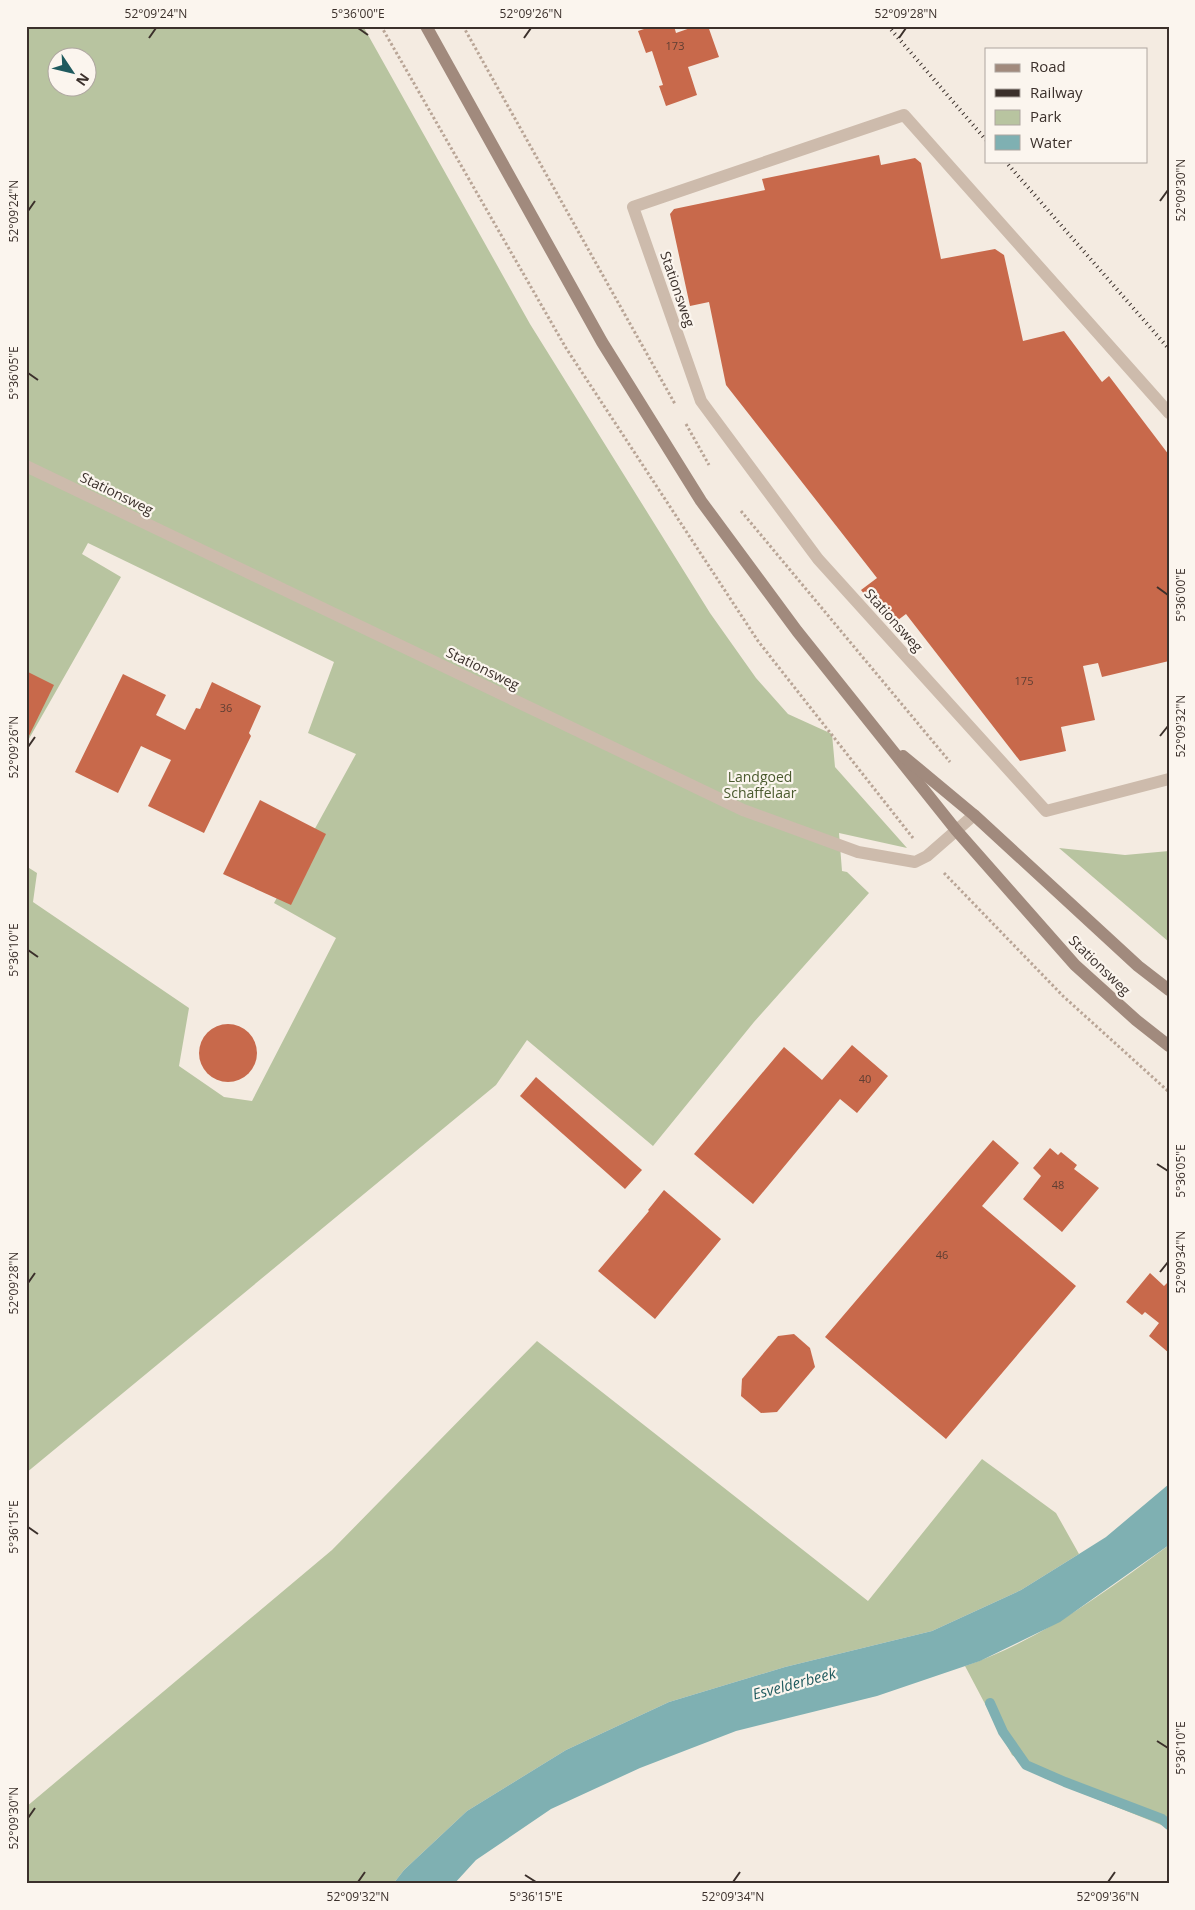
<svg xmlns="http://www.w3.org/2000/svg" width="1195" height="1910" font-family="'Open Sans',sans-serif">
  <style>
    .green { fill: #b8c4a0; fill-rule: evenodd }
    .water { fill: #7fb0b2 }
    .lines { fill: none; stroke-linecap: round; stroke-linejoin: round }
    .stream { stroke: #7fb0b2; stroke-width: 10 }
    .building { fill: #c8694b }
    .path { stroke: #b9a596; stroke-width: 3; stroke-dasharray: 2.5 2.5; stroke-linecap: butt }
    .service { stroke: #cdbbac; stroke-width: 12 }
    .minor { stroke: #cdbbac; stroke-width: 12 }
    .secondary { stroke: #a18a7d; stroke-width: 12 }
    .rail { stroke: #3b302b; stroke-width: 4; stroke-dasharray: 1 4; stroke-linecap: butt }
    .ticks { fill: none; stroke: #3b302b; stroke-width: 2 }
    .labels { text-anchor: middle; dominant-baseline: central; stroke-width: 4.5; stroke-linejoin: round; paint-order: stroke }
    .number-label { font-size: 11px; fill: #5e3e33 }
    .street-label { font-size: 14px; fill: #3b302b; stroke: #fbf5ee }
    .park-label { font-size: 14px; fill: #4a5a2e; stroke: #fbf5ee }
    .water-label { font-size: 15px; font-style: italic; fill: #1f5a5e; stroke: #fbf5ee }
    .neatline { fill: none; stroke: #3b302b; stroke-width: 2 }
    .ticks-label { font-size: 12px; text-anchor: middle; fill: #3b302b }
  </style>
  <rect width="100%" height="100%" fill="#f4ebe1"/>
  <g class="green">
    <path d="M26,26H363L530,324L710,613L756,678L788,714L832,734L835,767L907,848L839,833L842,871L847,872L869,893L754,1022L653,1146L527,1040L496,1085L26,1473V866L37,873L33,902L189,1008L179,1066L224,1097L252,1101L336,938L274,903L356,754L308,733L334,662L88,543L82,554L121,577L26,744ZM58,58H88V88H58Z"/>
    <polygon points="1059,848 1125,855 1169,851 1169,942"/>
    <polygon points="537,1341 868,1601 982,1459 1056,1513 1079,1554 1021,1590 932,1631 785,1667 669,1702 566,1750 467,1811 404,1870 393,1884 26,1884 26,1807 332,1550"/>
    <path d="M1169,1545V1828L1044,1778L1012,1755L965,1666C1039,1641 1106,1592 1169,1545Z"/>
  </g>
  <polygon class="water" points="1169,1484 1169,1545 1060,1622 980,1661 877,1696 736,1731 640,1768 551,1809 476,1860 454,1884 393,1884 404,1870 467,1811 566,1750 669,1702 785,1667 932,1631 1021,1590 1079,1554 1106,1537"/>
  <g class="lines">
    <polyline class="stream" points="990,1703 1003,1732 1026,1765 1065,1782 1162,1819 1169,1825"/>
  </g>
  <g class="building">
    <polygon points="643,26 674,26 676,33 696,26 708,26 719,57 688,67 697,95 666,106 659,86 663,85 652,51 646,53 638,31 644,29"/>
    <polygon points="879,155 881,165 915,158 921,163 941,259 995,249 1004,255 1023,341 1064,331 1102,382 1109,376 1169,455 1169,661 1102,677 1098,663 1083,666 1095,720 1061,727 1066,751 1020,761 906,614 890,626 861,590 877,578 726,385 709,302 690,306 670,214 674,209 765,190 762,179"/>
    <polygon points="26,671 54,685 26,742"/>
    <polygon points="123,674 166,695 156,715 185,730 196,708 200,709 212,682 261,706 249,733 251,736 204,833 148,806 171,760 141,746 118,793 75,772"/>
    <polygon points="260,800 326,834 291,905 223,874"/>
    <circle cx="228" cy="1053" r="29"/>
    <polygon points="852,1045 888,1076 857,1113 840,1099 753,1204 694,1154 784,1047 822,1080"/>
    <polygon points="536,1077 642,1170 625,1189 520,1096"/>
    <polygon points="993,1140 1019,1163 982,1206 1076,1286 946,1439 825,1337"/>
    <polygon points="1050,1148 1058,1155 1061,1152 1077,1165 1074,1169 1099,1188 1062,1232 1023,1199 1041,1176 1033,1168"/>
    <polygon points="664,1190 721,1239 655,1319 598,1271 649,1211 648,1210"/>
    <polygon points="1150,1273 1164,1286 1169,1281 1169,1353 1149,1336 1159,1323 1145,1312 1142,1315 1126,1302"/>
    <polygon points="794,1334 810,1348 815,1367 777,1412 761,1413 741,1396 742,1379 778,1336"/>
  </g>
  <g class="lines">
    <g class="path">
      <polyline points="381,26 566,348 758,641 913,838"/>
      <polyline points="463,26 675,404"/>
      <polyline points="686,424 709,465"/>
      <polyline points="741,511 950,762"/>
      <polyline points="944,873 1063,996 1169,1092"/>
    </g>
    <polyline class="service" points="1169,413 904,115 633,207 701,401 818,559 1046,811 1169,779"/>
    <polyline class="minor" points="26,466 743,810 858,852 915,862 927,856 974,815"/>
    <g class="secondary">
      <polyline points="426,26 602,342 701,501 797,631 956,830 1075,965 1136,1020 1169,1046"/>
      <polyline points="903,756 974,815 1138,966 1169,990"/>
    </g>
    <g class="rail">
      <polyline points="888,26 986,140"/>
      <polyline points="1005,161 1169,349"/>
    </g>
  </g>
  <path class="ticks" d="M358,28L368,35M149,38L156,28M524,38L531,28M899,38L906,28M1160,201L1168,190M28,211L35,201M28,373L38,380M1157,587L1168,595M1160,736L1168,726M28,747L35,737M28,950L38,957M1157,1164L1168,1171M1160,1272L1168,1262M28,1283L35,1273M28,1527L38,1534M1157,1741L1168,1748M28,1818L35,1808M525,1875L536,1882M358,1882L365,1872M733,1882L740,1872M1108,1882L1115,1872"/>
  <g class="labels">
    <g class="number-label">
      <text x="675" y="45">173</text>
      <text x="1024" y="680">175</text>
      <text x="226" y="707">36</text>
      <text x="865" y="1078">40</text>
      <text x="1058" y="1184">48</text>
      <text x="942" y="1254">46</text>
    </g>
    <g class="street-label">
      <text transform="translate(678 289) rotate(71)">Stationsweg</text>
      <text transform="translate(117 493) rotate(26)">Stationsweg</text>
      <text transform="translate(894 620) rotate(48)">Stationsweg</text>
      <text transform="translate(483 668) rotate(26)">Stationsweg</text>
      <text transform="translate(1100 965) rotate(44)">Stationsweg</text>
    </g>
    <g class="park-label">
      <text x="760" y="776">Landgoed<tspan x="760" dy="16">Schaffelaar</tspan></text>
    </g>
    <g class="water-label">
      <text transform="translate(794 1683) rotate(-15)">Esvelderbeek</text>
    </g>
  </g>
  <rect width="1195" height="1910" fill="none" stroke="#fbf5ee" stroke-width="55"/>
  <rect x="985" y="48" width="162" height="115" fill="#fbf5ee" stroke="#aea6a0"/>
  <rect x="995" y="64" width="25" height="8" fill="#a18a7d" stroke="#aea6a0"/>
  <text x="1030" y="72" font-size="15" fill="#3b302b">Road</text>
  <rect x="995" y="89" width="25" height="8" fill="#3b302b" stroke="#aea6a0"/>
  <text x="1030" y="98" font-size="15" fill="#3b302b">Railway</text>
  <rect x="995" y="110" width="25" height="15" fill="#b8c4a0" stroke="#aea6a0"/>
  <text x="1030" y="122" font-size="15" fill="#3b302b">Park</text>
  <rect x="995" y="135" width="25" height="15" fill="#7fb0b2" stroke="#aea6a0"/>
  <text x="1030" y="148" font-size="15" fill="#3b302b">Water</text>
  <g transform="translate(72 72) rotate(125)"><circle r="24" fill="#fbf5ee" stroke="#aea6a0"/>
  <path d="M0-4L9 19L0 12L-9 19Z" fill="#1f5a5e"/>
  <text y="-8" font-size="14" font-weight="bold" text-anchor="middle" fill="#3b302b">N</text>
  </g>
  <rect x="28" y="28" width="1140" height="1854" class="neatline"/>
  <g class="ticks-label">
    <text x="156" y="18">52°09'24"N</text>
    <text x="358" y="18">5°36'00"E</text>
    <text x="531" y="18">52°09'26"N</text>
    <text x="906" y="18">52°09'28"N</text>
    <text transform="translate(1181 190) rotate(-90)" y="4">52°09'30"N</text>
    <text transform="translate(14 211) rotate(-90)" y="4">52°09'24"N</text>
    <text transform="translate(14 373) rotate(-90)" y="4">5°36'05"E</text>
    <text transform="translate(1181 595) rotate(-90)" y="4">5°36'00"E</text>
    <text transform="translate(1181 726) rotate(-90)" y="4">52°09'32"N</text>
    <text transform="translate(14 747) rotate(-90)" y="4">52°09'26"N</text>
    <text transform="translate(14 950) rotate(-90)" y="4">5°36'10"E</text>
    <text transform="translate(1181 1171) rotate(-90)" y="4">5°36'05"E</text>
    <text transform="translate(1181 1262) rotate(-90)" y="4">52°09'34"N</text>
    <text transform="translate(14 1283) rotate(-90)" y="4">52°09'28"N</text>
    <text transform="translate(14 1527) rotate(-90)" y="4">5°36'15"E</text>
    <text transform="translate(1181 1748) rotate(-90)" y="4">5°36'10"E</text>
    <text transform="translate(14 1818) rotate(-90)" y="4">52°09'30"N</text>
    <text x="358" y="1901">52°09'32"N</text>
    <text x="536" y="1901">5°36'15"E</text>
    <text x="733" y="1901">52°09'34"N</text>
    <text x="1108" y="1901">52°09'36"N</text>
  </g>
</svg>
